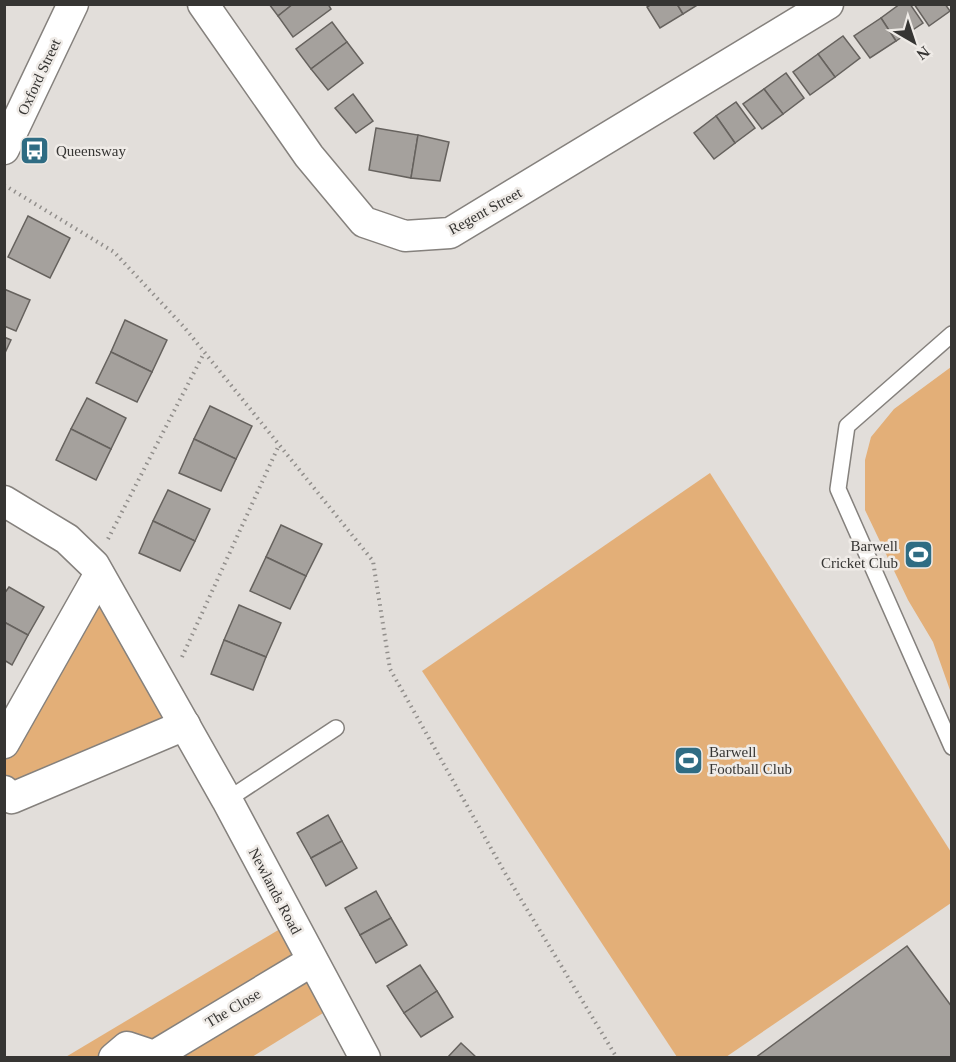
<svg xmlns="http://www.w3.org/2000/svg" width="956" height="1062" font-family="Georgia,serif">
  <style>
    .green { fill: #e3af78 }
    .building { fill: #a5a19d; stroke: #66625e; stroke-width: 1.5 }
    .lines { fill: none; stroke-linecap: round; stroke-linejoin: round }
    .service-casing { stroke: #85817d; stroke-width: 18 }
    .minor-casing { stroke: #85817d; stroke-width: 33 }
    .path { stroke: #918e8b; stroke-width: 4; stroke-dasharray: 1.5 4.5; stroke-linecap: butt }
    .service { stroke: #fff; stroke-width: 15 }
    .minor { stroke: #fff; stroke-width: 30 }
    .labels { text-anchor: middle; dominant-baseline: central; stroke-width: 5; stroke-linejoin: round; paint-order: stroke }
    .street-label { font-size: 15px; fill: #363533; stroke: #efebe7 }
    .poi-label { font-size: 15px; fill: #363533; stroke: #efebe7; text-anchor: start }
  </style>
  <rect width="100%" height="100%" fill="#e2deda"/>
  <g class="green">
    <polygon points="951,367 951,693 933,642 908,600 865,510 865,460 871,437 894,409"/>
    <polygon points="710,473 951,852 951,903 726,1057 677,1057 422,671"/>
    <polygon points="94,565 185,725 5,791 4,740"/>
    <polygon points="285,926 336,1005 252,1057 64,1058"/>
  </g>
  <g class="building">
    <polygon points="269,4 293,4 278,16"/>
    <polygon points="293,4 328,4 331,9 293,37 278,16"/>
    <polygon points="652,4 677,4 683,14 660,28 647,7"/>
    <polygon points="677,4 699,4 683,14"/>
    <polygon points="900,4 910,4 923,23 896,41 881,18"/>
    <polygon points="914,4 945,4 950,11 929,26"/>
    <polygon points="881,18 896,41 870,58 854,36"/>
    <polygon points="332,22 347,42 311,69 296,49"/>
    <polygon points="843,36 860,58 835,77 818,54"/>
    <polygon points="347,42 363,63 328,90 311,69"/>
    <polygon points="818,54 835,77 810,95 793,72"/>
    <polygon points="786,73 804,98 783,114 764,89"/>
    <polygon points="764,89 783,114 762,129 743,104"/>
    <polygon points="353,94 373,121 356,133 335,108"/>
    <polygon points="736,102 755,128 735,143 716,116"/>
    <polygon points="716,116 735,143 714,159 694,133"/>
    <polygon points="376,128 418,135 411,178 369,170"/>
    <polygon points="418,135 449,142 440,181 411,178"/>
    <polygon points="28,216 70,238 50,278 8,257"/>
    <polygon points="4,289 30,300 16,331 4,326"/>
    <polygon points="125,320 167,340 152,372 111,352"/>
    <polygon points="4,337 11,340 4,355"/>
    <polygon points="111,352 152,372 137,402 96,383"/>
    <polygon points="87,398 126,418 111,449 71,429"/>
    <polygon points="210,406 252,426 236,459 194,439"/>
    <polygon points="71,429 111,449 96,480 56,460"/>
    <polygon points="194,439 236,459 221,491 179,473"/>
    <polygon points="168,490 210,509 195,541 153,521"/>
    <polygon points="153,521 195,541 180,571 139,553"/>
    <polygon points="281,525 322,544 306,576 266,557"/>
    <polygon points="266,557 306,576 290,609 250,591"/>
    <polygon points="9,587 44,607 28,635 4,622 4,594"/>
    <polygon points="239,605 281,623 266,657 224,640"/>
    <polygon points="4,622 28,635 12,665 4,660"/>
    <polygon points="224,640 266,657 253,690 211,674"/>
    <polygon points="328,815 342,841 311,858 297,833"/>
    <polygon points="342,841 357,868 326,886 311,858"/>
    <polygon points="376,891 391,918 360,935 345,908"/>
    <polygon points="391,918 407,945 376,963 360,935"/>
    <polygon points="907,946 952,1007 952,1058 755,1058"/>
    <polygon points="420,965 437,991 404,1013 387,986"/>
    <polygon points="437,991 453,1017 421,1037 404,1013"/>
    <polygon points="461,1043 477,1058 447,1058"/>
  </g>
  <g class="lines">
    <defs>
      <g id="service">
        <polyline points="952,334 847,426 838,489 952,747"/>
        <polyline points="227,800 336,728"/>
      </g>
      <g id="minor">
        <polyline points="203,4 309,156 364,222 405,236 450,233 828,4"/>
        <polyline points="4,149 73,4"/>
        <polyline points="4,501 67,539 94,565 227,800 365,1058"/>
        <polyline points="4,743 99,575"/>
        <polyline points="4,791 12,798 185,725"/>
        <polyline points="114,1058 127,1047 154,1056 312,961"/>
      </g>
    </defs>
    <use href="#service" class="service-casing"/>
    <use href="#minor" class="minor-casing"/>
    <g class="path">
      <polyline points="4,185 114,252 184,327 373,561 390,669 505,873 617,1058"/>
      <polyline points="108,539 204,353"/>
      <polyline points="182,657 279,445"/>
    </g>
    <use href="#service" class="service"/>
    <use href="#minor" class="minor"/>
  </g>
  <defs>
    <symbol id="bus-square" viewBox="-11 -11 22 22"><rect x="-9" y="-9" width="18" height="18" rx="4" fill="#2f6c83" stroke="#efebe7"/><path d="M-5-6H5V4H4V6H2V4H-2V6H-4V4H-5ZM-3.5-4V0h7V-4ZM-3.5 1.2v1.5H-2V1.2ZM2 1.2v1.5H3.5V1.2Z" fill="#fff"/></symbol>
    <symbol id="stadium-square" viewBox="-11 -11 22 22"><rect x="-9" y="-9" width="18" height="18" rx="4" fill="#2f6c83" stroke="#efebe7"/><path d="M0-5a6.5 5 0 1 0 0 10a6.5 5 0 1 0 0-10ZM-3.5-1.8h7v3.6h-7Z" fill="#fff"/></symbol>
  </defs>
  <g fill-rule="evenodd">
    <use href="#bus-square" x="18" y="134" width="33" height="33"/>
    <use href="#stadium-square" x="902" y="538" width="33" height="33"/>
    <use href="#stadium-square" x="672" y="744" width="33" height="33"/>
  </g>
  <g class="labels">
    <g class="street-label">
      <text transform="translate(39 77) rotate(-65)">Oxford Street</text>
      <text transform="translate(485 211) rotate(-29)">Regent Street</text>
      <text transform="translate(275 891) rotate(62)">Newlands Road</text>
      <text transform="translate(233 1008) rotate(-31)">The Close</text>
    </g>
    <g class="poi-label">
      <text x="56" y="151">Queensway</text>
      <text x="898" y="546" text-anchor="end">Barwell<tspan x="898" dy="17">Cricket Club</tspan></text>
      <text x="709" y="752">Barwell<tspan x="709" dy="17">Football Club</tspan></text>
    </g>
  </g>
  <rect width="956" height="1062" fill="none" stroke="#363533" stroke-width="12"/>
  <g transform="translate(914 42) rotate(141)" stroke="#efebe7" stroke-width="4.5" paint-order="stroke">
  <path d="M0-4.5L10 22L0 15L-10 22Z" fill="#363533"/>
  <text y="-9" font-size="16" font-weight="bold" text-anchor="middle" fill="#363533">N</text>
  </g>
</svg>
